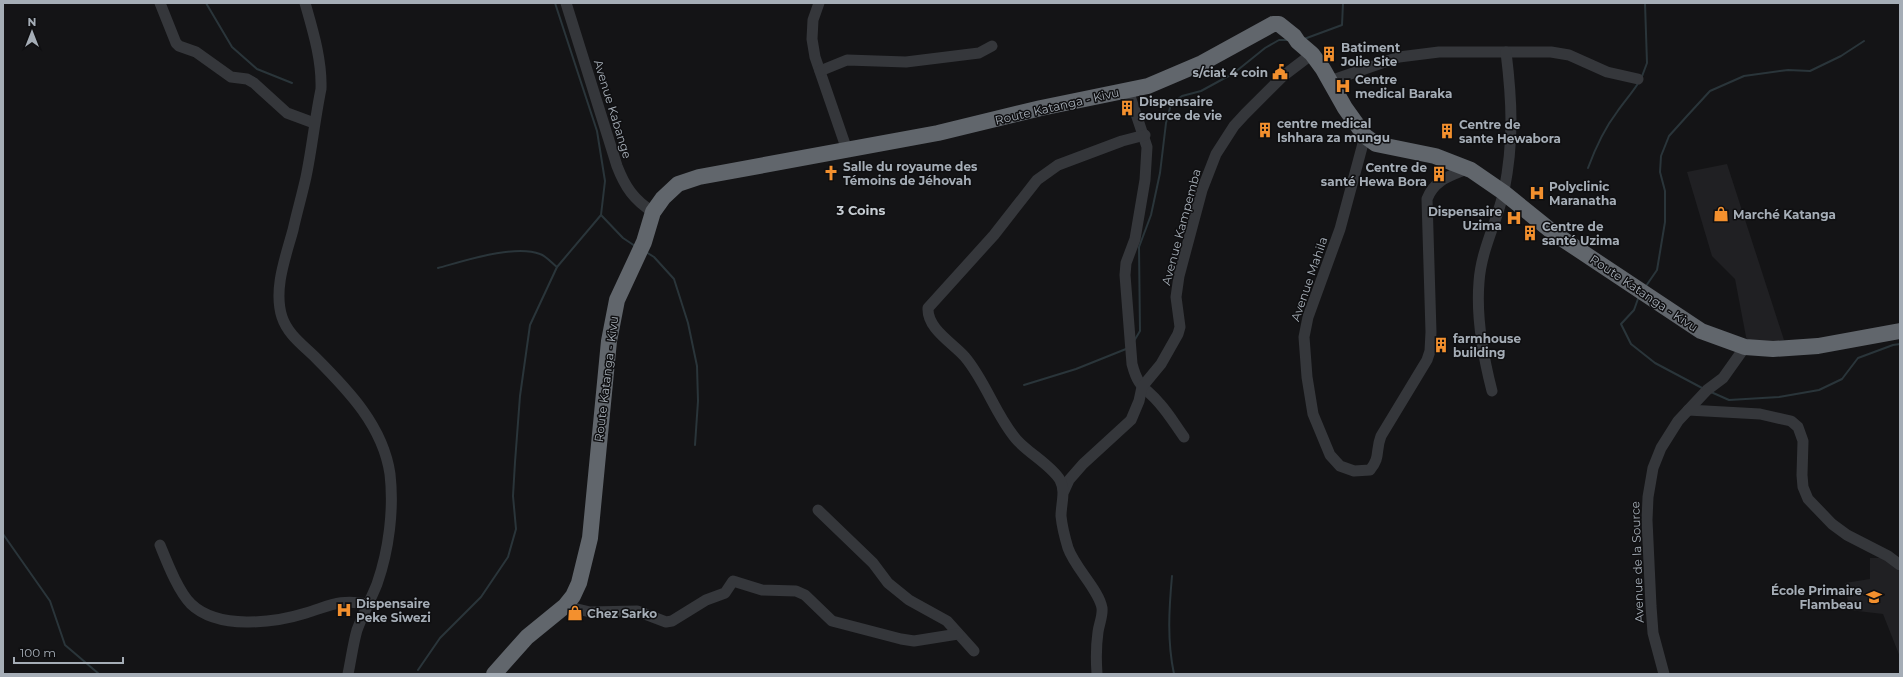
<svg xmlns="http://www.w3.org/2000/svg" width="1903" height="677" font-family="Montserrat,sans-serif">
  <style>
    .built { fill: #202023 }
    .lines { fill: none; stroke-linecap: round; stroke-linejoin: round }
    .stream { stroke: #2a353a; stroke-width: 2 }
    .minor { stroke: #35373b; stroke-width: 11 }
    .highway { stroke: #61666c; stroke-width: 16 }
    .labels { text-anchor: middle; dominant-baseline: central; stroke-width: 3; stroke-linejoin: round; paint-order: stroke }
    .poi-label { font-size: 12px; font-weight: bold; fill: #a5adb6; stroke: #0f0f11; text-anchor: start }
    .street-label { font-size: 12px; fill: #a5adb6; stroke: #0f0f11 }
    .neighbourhood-label { font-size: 13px; font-weight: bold; fill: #c6ccd2; stroke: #0f0f11 }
  </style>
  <rect width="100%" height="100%" fill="#141416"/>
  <g class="built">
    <polygon points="1727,164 1784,340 1766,344 1747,342 1735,279 1712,256 1687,172"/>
    <polygon points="1870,558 1885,558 1900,572 1900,657 1883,614 1849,610 1845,583 1870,579"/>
  </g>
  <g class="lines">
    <g class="stream">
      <polyline points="206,3 232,47 257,69 292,83"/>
      <polyline points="1304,39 1342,25 1343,3"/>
      <polyline points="1641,79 1647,63 1645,3"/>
      <path d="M1588,168C1595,149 1604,129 1617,112C1624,102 1632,93 1639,82"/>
      <polyline points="601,215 623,238 635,246"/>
      <polyline points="646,252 654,257 674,279 688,323 697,366 698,401 695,445"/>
      <path d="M438,268C464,261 515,244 540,254C546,256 552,263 557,267"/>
      <polyline points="1646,286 1657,270 1665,222 1665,191 1660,172 1661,156 1669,136 1687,116 1710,91 1744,76 1788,70 1810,71 1841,56 1864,41"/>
      <polyline points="1639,296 1634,310 1621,324 1631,344 1655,363 1704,389"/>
      <polyline points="1134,341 1140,331 1139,247 1151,215 1160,173 1166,123 1171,104 1182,96 1201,91 1234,73 1265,48 1279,40 1287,40"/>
      <polyline points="1024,385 1076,369 1126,349"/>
      <polyline points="1711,392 1729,400 1779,397 1819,390 1842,379 1858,358 1893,345 1900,344"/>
      <polyline points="3,534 50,601 65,645 99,674"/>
      <path d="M1172,576C1169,609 1167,641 1174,674"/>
      <polyline points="418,670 440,638 481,597 508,557 516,529 513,496 515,462 520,396 530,325 557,267 601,215 605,181 597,131 555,3"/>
    </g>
    <g class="minor">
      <polyline points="160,3 176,43 179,46 196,52 231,77 247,79 254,83 287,113 314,123"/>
      <path d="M305,3C313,31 322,60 321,89C315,118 312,148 306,177C302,195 297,212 293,230C286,256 273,289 282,317C288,335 303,345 316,358C348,390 383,426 390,474C394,509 389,550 377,584C371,599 363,614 357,630C353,644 351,660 348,674"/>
      <path d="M566,3L617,166C625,187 634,200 653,212"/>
      <polyline points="819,3 813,20 812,39 815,57 847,150"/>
      <polyline points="820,71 847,60 906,62 979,53 992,46"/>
      <polyline points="1330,81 1399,57 1439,52 1551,52 1569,55 1607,72 1638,79"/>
      <path d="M1128,90L1147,147L1145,180L1135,239L1126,263L1125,275L1132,364C1139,390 1145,386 1160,404C1169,414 1176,426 1184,437"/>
      <path d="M1365,136L1340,229L1308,317L1304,337L1307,377L1313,414L1330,455L1340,466L1354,471L1370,470C1381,457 1375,451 1381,436L1427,360L1430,351L1431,332L1427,199C1434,180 1450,176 1467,169"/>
      <path d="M1492,391C1483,356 1476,318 1479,282C1481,250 1497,222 1504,191C1514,141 1512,101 1506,52"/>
      <polyline points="1688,410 1760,414 1791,421 1798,427 1803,441 1802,475 1803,487 1808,499 1832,524 1847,535 1888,556 1900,565"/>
      <polyline points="1064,491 1069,480 1083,464 1131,420 1139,401 1142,387 1161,364 1178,334 1180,327 1176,297 1179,276 1202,190 1216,154 1234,126 1245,114 1283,76 1312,54"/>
      <polyline points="818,510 873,563 888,583 909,600 947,621 974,651"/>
      <path d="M160,545C167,562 178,591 191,604C218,630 274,623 306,613C332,605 339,599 368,604"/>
      <polyline points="565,606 590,612 637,611 666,622 672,621 706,600 725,593 733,581 762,590 796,591 805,595 832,621 901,639 914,641 958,634"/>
      <path d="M1097,674C1096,660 1096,646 1098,632C1099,624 1103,616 1102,608C1099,590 1075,568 1068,548C1065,538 1062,526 1061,516C1061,504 1066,491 1060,480C1051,465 1028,453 1016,439C995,414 986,382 965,357C953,343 927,329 928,308L994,235L1037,180L1058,165L1122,141L1145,135"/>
      <polyline points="1664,674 1653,633 1651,606 1647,520 1648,497 1653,468 1661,448 1678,421 1707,390 1723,378 1745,347"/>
    </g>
    <polyline class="highway" points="494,674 527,637 565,606 573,596 579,583 590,538 609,341 617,300 644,242 653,212 663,198 678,184 699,177 938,133 1041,108 1148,86 1202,63 1273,24 1279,24 1294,36 1298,42 1312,54 1323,69 1345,108 1365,136 1376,144 1435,156 1471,170 1503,192 1555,234 1701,331 1745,347 1773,349 1818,346 1900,331"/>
  </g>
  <defs>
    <symbol id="building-bare" viewBox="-9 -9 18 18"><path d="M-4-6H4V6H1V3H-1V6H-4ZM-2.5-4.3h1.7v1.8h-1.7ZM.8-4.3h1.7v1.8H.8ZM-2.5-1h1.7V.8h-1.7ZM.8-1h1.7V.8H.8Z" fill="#f3902e" stroke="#0f0f11" stroke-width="2.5" paint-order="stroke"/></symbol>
    <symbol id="civic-bare" viewBox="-9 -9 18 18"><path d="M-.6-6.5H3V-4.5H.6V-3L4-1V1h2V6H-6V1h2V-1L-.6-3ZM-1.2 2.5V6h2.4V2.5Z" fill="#f3902e" stroke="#0f0f11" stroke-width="2.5" paint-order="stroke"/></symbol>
    <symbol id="hospital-bare" viewBox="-9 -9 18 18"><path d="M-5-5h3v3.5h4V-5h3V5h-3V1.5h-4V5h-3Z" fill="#f3902e" stroke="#0f0f11" stroke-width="2.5" paint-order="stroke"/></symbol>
    <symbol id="church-bare" viewBox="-9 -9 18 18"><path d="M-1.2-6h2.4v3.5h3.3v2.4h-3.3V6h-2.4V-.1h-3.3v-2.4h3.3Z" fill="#f3902e" stroke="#0f0f11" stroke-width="2.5" paint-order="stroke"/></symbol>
    <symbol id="shop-bare" viewBox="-9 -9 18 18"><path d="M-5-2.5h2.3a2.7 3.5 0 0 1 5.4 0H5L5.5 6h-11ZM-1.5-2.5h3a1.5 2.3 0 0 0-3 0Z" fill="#f3902e" stroke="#0f0f11" stroke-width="2.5" paint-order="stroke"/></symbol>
    <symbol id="school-bare" viewBox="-9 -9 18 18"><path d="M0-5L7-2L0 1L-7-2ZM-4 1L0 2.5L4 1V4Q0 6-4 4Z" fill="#f3902e" stroke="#0f0f11" stroke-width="2.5" paint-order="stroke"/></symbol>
  </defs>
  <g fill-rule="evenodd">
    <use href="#building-bare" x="1318" y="43" width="22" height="22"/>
    <use href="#civic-bare" x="1269" y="61" width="22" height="22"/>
    <use href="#hospital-bare" x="1332" y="75" width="22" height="22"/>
    <use href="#building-bare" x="1116" y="97" width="22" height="22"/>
    <use href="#building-bare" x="1254" y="119" width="22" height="22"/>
    <use href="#building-bare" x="1436" y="120" width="22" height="22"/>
    <use href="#church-bare" x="820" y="162" width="22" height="22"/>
    <use href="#building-bare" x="1428" y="163" width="22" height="22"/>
    <use href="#hospital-bare" x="1526" y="182" width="22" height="22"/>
    <use href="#shop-bare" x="1710" y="203" width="22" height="22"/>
    <use href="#hospital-bare" x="1503" y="207" width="22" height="22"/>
    <use href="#building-bare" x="1519" y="222" width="22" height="22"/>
    <use href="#building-bare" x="1430" y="334" width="22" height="22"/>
    <use href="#school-bare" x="1863" y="586" width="22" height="22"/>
    <use href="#hospital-bare" x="333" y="599" width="22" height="22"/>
    <use href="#shop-bare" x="564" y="602" width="22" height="22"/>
  </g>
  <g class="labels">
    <g class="poi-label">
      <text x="1341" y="47">Batiment<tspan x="1341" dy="14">Jolie Site</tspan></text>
      <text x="1268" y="72" text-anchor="end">s/ciat 4 coin</text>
      <text x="1355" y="79">Centre<tspan x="1355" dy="14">medical Baraka</tspan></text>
      <text x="1139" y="101">Dispensaire<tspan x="1139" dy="14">source de vie</tspan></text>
      <text x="1277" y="123">centre medical<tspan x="1277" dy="14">Ishhara za mungu</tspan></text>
      <text x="1459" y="124">Centre de<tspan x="1459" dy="14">sante Hewabora</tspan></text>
      <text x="843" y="166">Salle du royaume des<tspan x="843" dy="14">Témoins de Jéhovah</tspan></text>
      <text x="1427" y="167" text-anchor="end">Centre de<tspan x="1427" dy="14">santé Hewa Bora</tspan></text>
      <text x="1549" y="186">Polyclinic<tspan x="1549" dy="14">Maranatha</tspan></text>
      <text x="1502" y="211" text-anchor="end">Dispensaire<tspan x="1502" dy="14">Uzima</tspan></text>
      <text x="1733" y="214">Marché Katanga</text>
      <text x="1542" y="226">Centre de<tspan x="1542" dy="14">santé Uzima</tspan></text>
      <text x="1453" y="338">farmhouse<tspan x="1453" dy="14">building</tspan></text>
      <text x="1862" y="590" text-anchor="end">École Primaire<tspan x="1862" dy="14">Flambeau</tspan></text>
      <text x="356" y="603">Dispensaire<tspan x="356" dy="14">Peke Siwezi</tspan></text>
      <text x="587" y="613">Chez Sarko</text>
    </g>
    <g class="street-label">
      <text transform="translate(1057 106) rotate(-13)">Route Katanga - Kivu</text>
      <text transform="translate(613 109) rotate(73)">Avenue Kabange</text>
      <text transform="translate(1181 227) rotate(-75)">Avenue Kampemba</text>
      <text transform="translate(1309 279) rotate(-71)">Avenue Mahila</text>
      <text transform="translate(1644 293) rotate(34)">Route Katanga - Kivu</text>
      <text transform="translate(606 379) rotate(-83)">Route Katanga - Kivu</text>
      <text transform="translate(1637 562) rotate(-92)">Avenue de la Source</text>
    </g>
    <g class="neighbourhood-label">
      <text x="861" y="210">3 Coins</text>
    </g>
  </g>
  <rect width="1903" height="677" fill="none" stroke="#a5adb6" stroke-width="8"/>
  <g transform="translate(32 32)" stroke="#0f0f11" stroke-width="3" paint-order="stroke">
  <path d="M0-3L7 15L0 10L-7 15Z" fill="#a5adb6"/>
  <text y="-6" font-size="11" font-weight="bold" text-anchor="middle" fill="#a5adb6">N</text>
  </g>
  <path d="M14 657v6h109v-6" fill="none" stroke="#a5adb6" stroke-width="2"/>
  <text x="20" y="657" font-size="12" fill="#a5adb6" stroke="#0f0f11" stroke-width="3" paint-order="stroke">100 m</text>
</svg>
